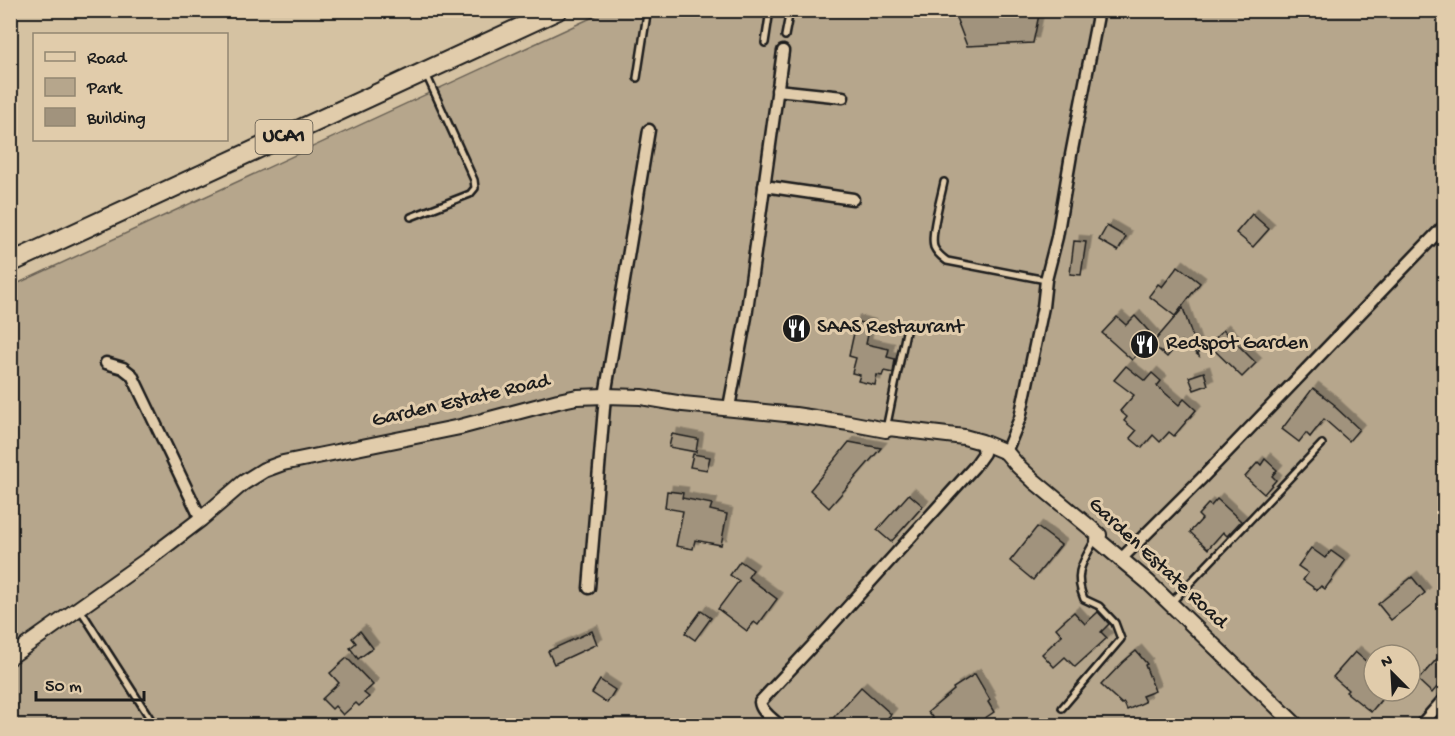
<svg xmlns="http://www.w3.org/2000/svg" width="1455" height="736" font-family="'Gochi Hand',sans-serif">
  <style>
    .green { fill: #b6a68c; stroke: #696154; stroke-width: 1.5; fill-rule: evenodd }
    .building { fill: #a1937d; stroke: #1c1c1c; stroke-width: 1.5; filter: url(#shadow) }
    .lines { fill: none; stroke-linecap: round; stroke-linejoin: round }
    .service-casing { stroke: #1c1c1c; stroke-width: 10 }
    .minor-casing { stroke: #1c1c1c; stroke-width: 15 }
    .tertiary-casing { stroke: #1c1c1c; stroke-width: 18 }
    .primary-casing { stroke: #1c1c1c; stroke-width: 22 }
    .service { stroke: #e1ccab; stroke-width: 5 }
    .minor { stroke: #e1ccab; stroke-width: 10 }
    .tertiary { stroke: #e1ccab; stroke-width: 14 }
    .primary { stroke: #e1ccab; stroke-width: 18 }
    .labels { text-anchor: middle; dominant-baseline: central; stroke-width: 6; stroke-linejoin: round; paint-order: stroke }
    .shield { fill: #e1ccab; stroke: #575147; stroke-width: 1.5 }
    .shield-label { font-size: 20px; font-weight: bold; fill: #1c1c1c }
    .poi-label { font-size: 21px; fill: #1c1c1c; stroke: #e1ccab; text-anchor: start }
    .street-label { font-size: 21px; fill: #1c1c1c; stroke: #e1ccab }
  </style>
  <defs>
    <filter id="shadow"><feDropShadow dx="5.5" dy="-5.5" stdDeviation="0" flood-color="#0004"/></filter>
  </defs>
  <rect width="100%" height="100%" fill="#d5c2a2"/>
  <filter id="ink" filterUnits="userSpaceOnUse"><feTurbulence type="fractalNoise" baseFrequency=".0167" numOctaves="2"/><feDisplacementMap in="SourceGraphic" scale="12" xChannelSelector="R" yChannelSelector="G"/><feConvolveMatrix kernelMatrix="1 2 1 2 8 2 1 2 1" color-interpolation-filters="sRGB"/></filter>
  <g filter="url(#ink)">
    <path class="green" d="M606,11H1444V725H11L10,287ZM1374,655H1410V691H1374Z"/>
    <g class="building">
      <polygon points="953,10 1040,10 1033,43 967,46"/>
      <polygon points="1252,214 1269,229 1253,247 1236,233"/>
      <polygon points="1107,226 1126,237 1118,251 1099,240"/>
      <polygon points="1074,241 1086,242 1081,275 1070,274"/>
      <polygon points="1178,266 1200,283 1175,316 1149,296 1158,284 1162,287"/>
      <polygon points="1183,308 1199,356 1181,341 1167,357 1152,344"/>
      <polygon points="1135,316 1154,337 1132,360 1102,333 1117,317 1126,325"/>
      <polygon points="854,321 870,325 866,344 889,349 887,357 895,359 893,373 884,371 882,376 877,375 875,385 858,381 860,375 852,373 856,358 849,356 854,333 851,333"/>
      <polygon points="1223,330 1256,363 1242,377 1209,345"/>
      <polygon points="1126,366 1145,381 1152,373 1161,381 1157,386 1179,405 1184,399 1196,410 1174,436 1169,432 1160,442 1153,435 1142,448 1130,438 1136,431 1124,421 1127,417 1120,411 1134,395 1114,380"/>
      <polygon points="1204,372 1208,385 1194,390 1189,377"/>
      <polygon points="1313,388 1335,405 1334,406 1359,429 1349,441 1324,419 1310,437 1306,433 1299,442 1282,429"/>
      <polygon points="672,434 698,439 696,452 669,447"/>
      <polygon points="849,442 881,448 829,508 810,490"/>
      <polygon points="693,454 710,457 707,470 690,467"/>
      <polygon points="1265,459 1277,470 1272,476 1276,480 1264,494 1245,477 1258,462 1261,465"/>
      <polygon points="667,491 683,493 682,498 712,504 710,510 727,514 721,545 695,540 693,549 676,546 683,511 665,508"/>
      <polygon points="909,494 923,506 891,542 877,530"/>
      <polygon points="1217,499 1241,521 1227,536 1223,532 1208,549 1190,532 1202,519 1198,515 1208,504 1211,506"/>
      <polygon points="1037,527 1061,545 1033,580 1010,561"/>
      <polygon points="1311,548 1325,558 1331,551 1345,561 1325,589 1321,586 1317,590 1303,580 1308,573 1298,566"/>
      <polygon points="740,561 753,570 748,577 777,599 758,625 754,622 747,631 718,609 739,581 730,575"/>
      <polygon points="1412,577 1425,593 1391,620 1378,604"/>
      <polygon points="701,611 711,618 695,640 685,633"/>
      <polygon points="1074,612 1085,624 1098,612 1109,624 1101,632 1107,638 1075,667 1065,657 1054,667 1042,654 1062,635 1056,628"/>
      <polygon points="360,631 373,648 358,659 350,648 356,643 352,638"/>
      <polygon points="592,631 597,644 554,664 548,651"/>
      <polygon points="1136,651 1147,664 1145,665 1155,691 1142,696 1145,702 1127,710 1124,703 1122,704 1101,685 1123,662"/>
      <polygon points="1444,651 1444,679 1432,693 1418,680"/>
      <polygon points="1355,652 1368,663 1365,666 1374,673 1374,691 1380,691 1385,695 1371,712 1346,692 1348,690 1333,677"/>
      <polygon points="347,658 373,685 364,693 369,697 359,706 356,703 343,715 335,706 332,709 322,699 339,683 330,673"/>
      <polygon points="975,674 990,700 988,702 994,712 973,726 939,726 928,712 954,690 953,688"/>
      <polygon points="600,680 615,690 607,703 592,693"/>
      <polygon points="861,687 891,714 881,726 826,726"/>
    </g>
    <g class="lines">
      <defs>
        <g id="service">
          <polyline points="785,36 790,10"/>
          <polyline points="765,43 770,10"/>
          <polyline points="637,78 647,14 650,10"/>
          <path d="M944,182C941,197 930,234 934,247C937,254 942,257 947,261L1046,280"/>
          <polyline points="411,217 470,194 475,188 474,180 426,74"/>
          <polyline points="886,429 907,327"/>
          <polyline points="1170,604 1322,444"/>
          <polyline points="80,609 155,726"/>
          <path d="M1062,708L1121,639L1115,623L1099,606L1084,599C1073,573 1083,562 1095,540"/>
        </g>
        <g id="minor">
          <polyline points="777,90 843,97"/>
          <polyline points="764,186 853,199"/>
          <polyline points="106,363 123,368 132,375 201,519"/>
          <polyline points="729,407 746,317 783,51"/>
          <polyline points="1006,452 1020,418 1043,307 1046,280 1057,237 1071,155 1099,10"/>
          <polyline points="1120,560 1201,479 1444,226"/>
          <polyline points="589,588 605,396 649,130"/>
          <path d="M780,726C773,719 761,712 760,702L828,629L974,467L984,453L982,442"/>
          <polyline points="1420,726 1444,699"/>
        </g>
        <polyline id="tertiary" points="10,657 147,560 201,519 243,483 264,470 283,463 460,427 558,401 577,397 605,396 641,397 683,404 795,415 849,423 886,430 889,428 964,437 982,442 1006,452 1017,465 1034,481 1099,535 1098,540 1148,582 1297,726"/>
        <polyline id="primary" points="10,263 558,10"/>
      </defs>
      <use href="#service" class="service-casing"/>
      <use href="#minor" class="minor-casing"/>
      <use href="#tertiary" class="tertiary-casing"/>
      <use href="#primary" class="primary-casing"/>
      <use href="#service" class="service"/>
      <use href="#minor" class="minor"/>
      <use href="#tertiary" class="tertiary"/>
      <use href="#primary" class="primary"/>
    </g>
  </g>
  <defs>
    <symbol id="restaurant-disc" viewBox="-11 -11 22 22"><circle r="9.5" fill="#1c1c1c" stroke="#e1ccab"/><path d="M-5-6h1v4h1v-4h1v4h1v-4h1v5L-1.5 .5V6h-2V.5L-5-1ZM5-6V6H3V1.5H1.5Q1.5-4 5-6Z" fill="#fff"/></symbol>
  </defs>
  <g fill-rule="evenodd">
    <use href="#restaurant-disc" x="780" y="312" width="33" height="33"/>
    <use href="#restaurant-disc" x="1128" y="328" width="33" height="33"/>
  </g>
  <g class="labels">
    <rect class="shield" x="255.5" y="120" width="57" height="34" rx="4.5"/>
    <g class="shield-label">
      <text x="284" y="137">UCA1</text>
    </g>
    <g class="poi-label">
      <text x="817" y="328">SAAS Restaurant</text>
      <text x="1166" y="344">Redspot Garden</text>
    </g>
    <g class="street-label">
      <text transform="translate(461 402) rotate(-13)">Garden Estate Road</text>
      <text transform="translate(1157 564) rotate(43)">Garden Estate Road</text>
    </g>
  </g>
  <rect width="1455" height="736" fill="none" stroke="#e1ccab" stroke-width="36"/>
  <rect x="18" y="18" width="1419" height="700" fill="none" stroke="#1c1c1c" stroke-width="2" filter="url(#ink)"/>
  <rect x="33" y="33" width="195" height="108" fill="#e1ccab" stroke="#928672" stroke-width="1.5"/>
  <rect x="45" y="52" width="30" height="9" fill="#e1ccab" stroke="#928672" stroke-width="1.5"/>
  <text x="87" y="63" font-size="18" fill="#1c1c1c">Road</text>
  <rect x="45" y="78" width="30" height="18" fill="#b6a68c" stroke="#928672" stroke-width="1.5"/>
  <text x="87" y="93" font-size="18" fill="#1c1c1c">Park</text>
  <rect x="45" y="108" width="30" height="18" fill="#a1937d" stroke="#928672" stroke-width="1.5"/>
  <text x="87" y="123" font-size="18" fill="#1c1c1c">Building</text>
  <g transform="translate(1392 673) rotate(336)"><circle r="28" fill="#e1ccab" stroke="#928672" stroke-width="1.5"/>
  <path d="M0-4.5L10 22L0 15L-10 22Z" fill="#1c1c1c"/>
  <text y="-9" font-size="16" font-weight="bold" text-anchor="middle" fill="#1c1c1c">N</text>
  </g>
  <path d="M36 691v9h108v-9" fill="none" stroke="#1c1c1c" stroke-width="3"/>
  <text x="45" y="691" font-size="18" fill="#1c1c1c" stroke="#e1ccab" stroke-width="4.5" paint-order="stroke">50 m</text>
</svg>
